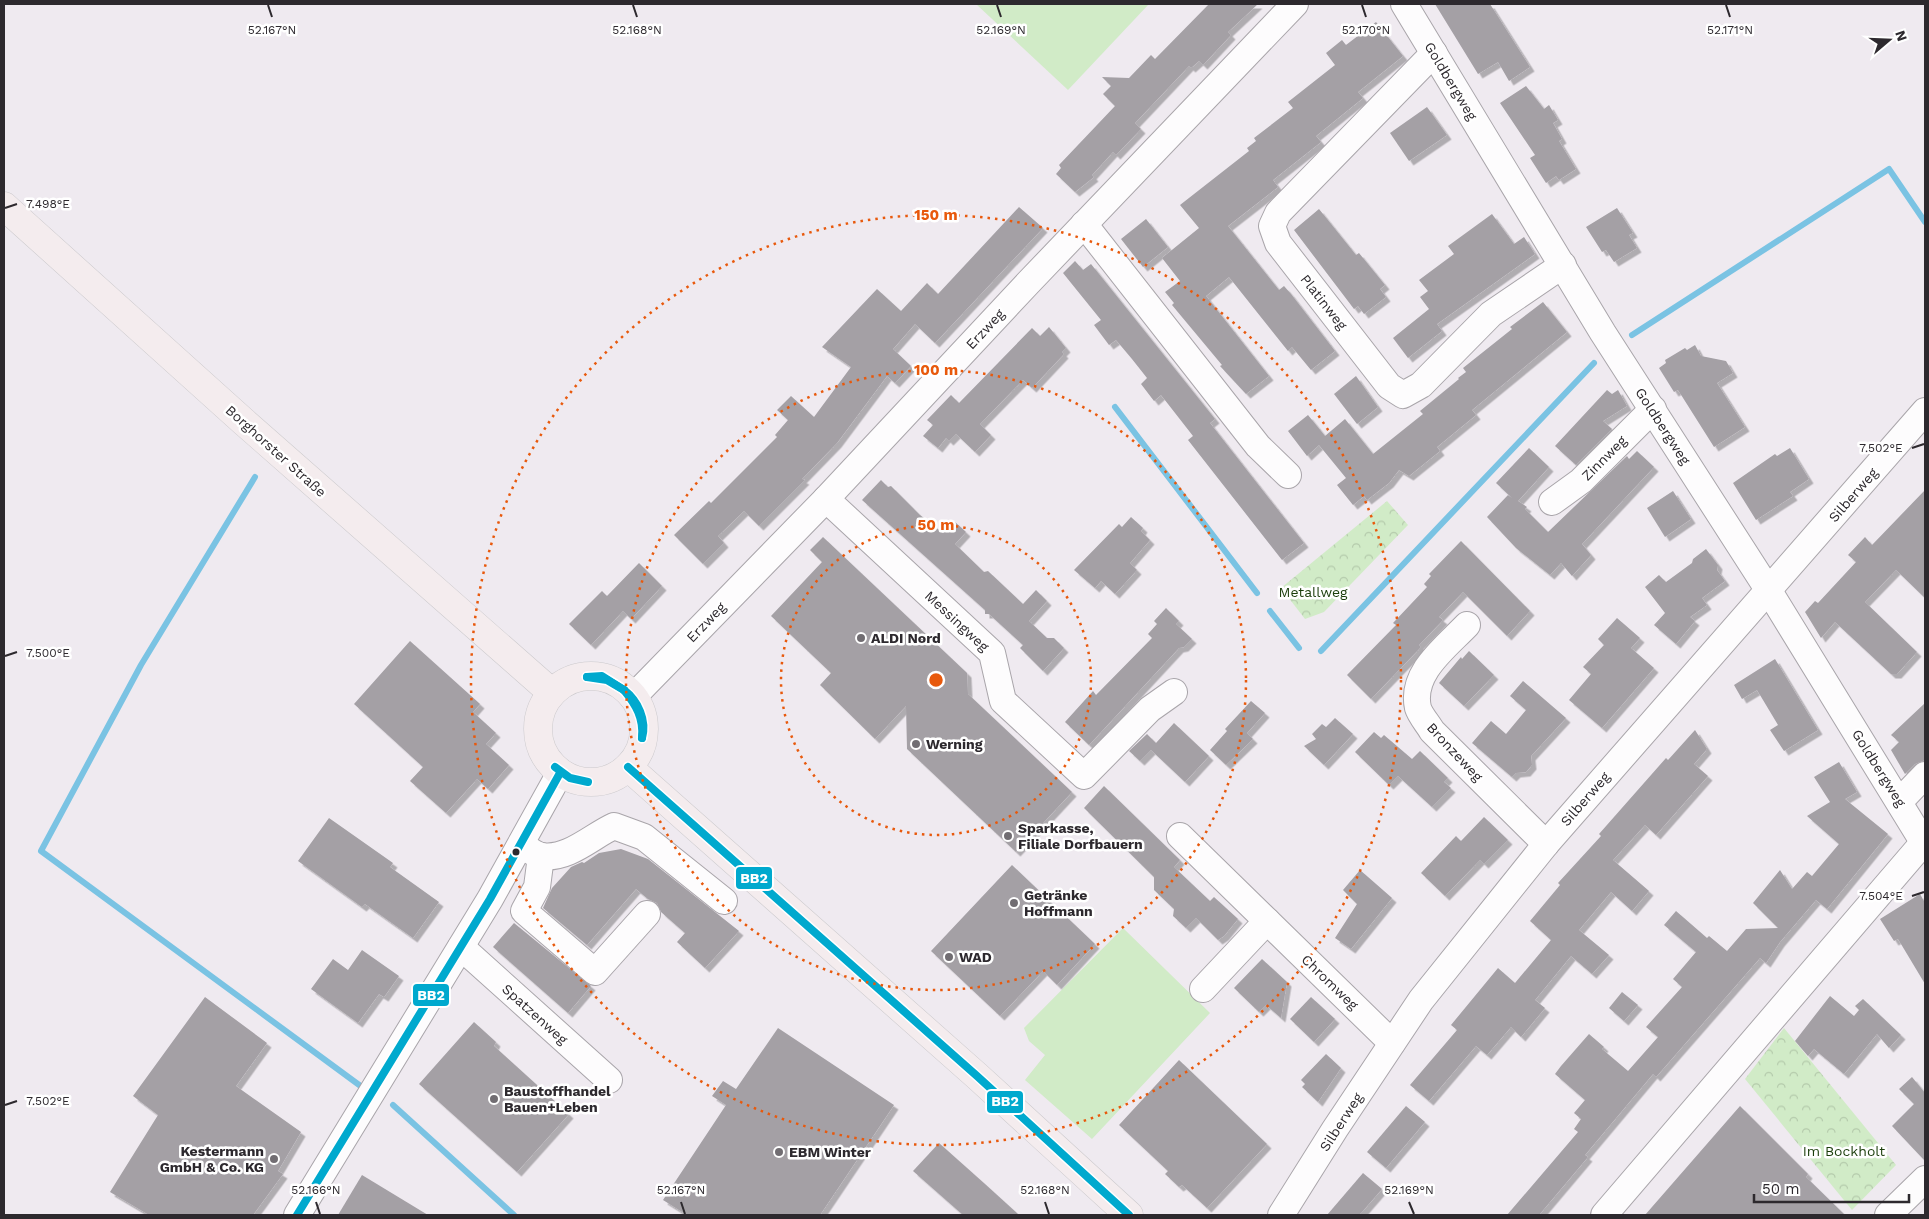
<svg xmlns="http://www.w3.org/2000/svg" width="1929" height="1219" font-family="'Work Sans',sans-serif">
  <style>
    .green { fill: #d1ebc7 }
    .park { fill: url(#park-crowns) }
    .lines { fill: none; stroke-linecap: round; stroke-linejoin: round }
    .stream { stroke: #7ac3e3; stroke-width: 6 }
    .building { fill: #a4a0a5; filter: url(#shadow) }
    .minor-casing { stroke: #a9a5aa; stroke-width: 28 }
    .major-casing { stroke: #cbc9cc; stroke-width: 29 }
    .minor { stroke: #fdfcfd; stroke-width: 26 }
    .major { stroke: #f4ecee; stroke-width: 28 }
    .bus-1-casing { stroke: #fff; stroke-width: 11 }
    .bus-1 { stroke: #00a9ce; stroke-width: 8 }
    .ticks { fill: none; stroke: #2d292e; stroke-width: 2 }
    .ring { fill: none; stroke: #e8590c; stroke-width: 2.5; stroke-dasharray: 2.5 5 }
    .poi-dot { fill: #716d72; stroke: #fff; stroke-width: 2 }
    .bus-dot { fill: #2d292e; stroke: #fff; stroke-width: 2 }
    .labels { text-anchor: middle; dominant-baseline: central; stroke-width: 5; stroke-linejoin: round; paint-order: stroke }
    .street-label { font-size: 14px; fill: #2d292e; stroke: #fff }
    .park-label { font-size: 14px; fill: #1b3d0b; stroke: #fff }
    .poi-label { font-size: 14px; font-weight: bold; fill: #2d292e; stroke: #fff; text-anchor: start }
    .ticks-label { font-size: 12px; text-anchor: middle; fill: #2d292e; stroke: #fff; stroke-width: 5; stroke-linejoin: round; paint-order: stroke }
    .centre { fill: #e8590c; stroke: #fff; stroke-width: 2.5 }
    .ring-label { font-size: 15px; text-anchor: middle; font-weight: bold; fill: #e8590c; stroke: #fff; stroke-width: 5; stroke-linejoin: round; paint-order: stroke }
    .line-badge { stroke: #fff; stroke-width: 2 }
    .badge-label { font-size: 14px; text-anchor: middle; font-weight: bold; fill: #fff }
  </style>
  <defs>
    <pattern id="park-crowns" width="20" height="18" patternUnits="userSpaceOnUse" patternTransform="scale(1.25)"><rect width="20" height="18" fill="#d1ebc7"/><path d="M2 6a3 3 0 1 1 6 0M12 15a3 3 0 1 1 6 0" fill="none" stroke="#b4caab"/></pattern>
    <filter id="shadow"><feDropShadow dx="4.5" dy="4.5" stdDeviation="0" flood-color="#0004"/></filter>
  </defs>
  <rect width="100%" height="100%" fill="#efeaf0"/>
  <g class="green">
    <polygon points="976,4 1149,4 1068,90"/>
    <polygon points="1123,928 1210,1013 1092,1139 1025,1080 1045,1055 1029,1041 1024,1028"/>
  </g>
  <g class="park">
    <polygon points="1387,501 1408,525 1324,612 1305,619 1281,588"/>
    <polygon points="1784,1028 1896,1165 1852,1210 1745,1079"/>
  </g>
  <g class="lines">
    <g class="stream">
      <polyline points="1632,335 1889,169 1925,222"/>
      <polyline points="1115,407 1257,593"/>
      <polyline points="255,477 141,665 41,851 366,1090"/>
      <polyline points="1270,611 1299,648"/>
      <polyline points="1321,651 1594,363"/>
      <polyline points="393,1105 514,1215"/>
    </g>
  </g>
  <g class="building">
    <polygon points="1209,4 1258,4 1228,32 1231,35 1203,65 1199,61 1191,68 1189,66 1135,123 1141,129 1116,155 1113,152 1092,175 1094,177 1075,192 1056,174 1061,168 1059,165 1115,106 1103,94 1111,86 1102,77 1129,78 1151,55 1155,59"/>
    <polygon points="1435,4 1490,4 1530,67 1509,81 1498,62 1478,74"/>
    <polygon points="1376,22 1403,56 1358,92 1363,98 1316,136 1321,142 1273,180 1278,187 1228,226 1279,290 1284,286 1291,294 1335,351 1311,370 1292,347 1288,351 1229,277 1206,296 1269,376 1246,394 1220,366 1222,365 1172,305 1174,303 1165,292 1180,281 1162,258 1199,228 1180,205 1249,151 1247,148 1256,141 1254,138 1293,108 1288,102 1335,65 1326,53 1342,40 1346,45"/>
    <polygon points="1526,86 1544,109 1549,105 1558,120 1553,123 1562,139 1559,141 1576,169 1559,180 1556,176 1546,183 1530,158 1535,155 1500,103"/>
    <polygon points="1427,107 1447,135 1409,161 1390,133"/>
    <polygon points="1019,207 1043,228 935,343 915,324 893,349 911,366 895,383 887,376 837,443 802,479 805,480 759,526 744,511 718,536 724,543 703,564 674,535 709,501 711,503 777,437 775,435 788,420 777,410 791,396 814,417 851,367 822,347 877,289 901,311 927,283 938,294"/>
    <polygon points="1617,208 1633,233 1629,235 1637,248 1614,262 1606,250 1602,252 1586,227"/>
    <polygon points="1319,209 1356,255 1359,253 1385,285 1380,289 1386,297 1364,314 1358,306 1354,309 1294,230"/>
    <polygon points="1492,214 1514,244 1524,237 1535,254 1437,324 1442,331 1408,358 1393,338 1429,309 1420,297 1428,291 1419,280 1454,254 1448,246"/>
    <polygon points="1146,219 1168,247 1143,267 1121,239"/>
    <polygon points="1075,261 1083,270 1091,264 1215,419 1210,423 1304,543 1282,560 1188,440 1193,436 1161,395 1154,401 1141,384 1147,378 1132,359 1116,340 1109,345 1094,325 1101,320 1063,273"/>
    <polygon points="1543,302 1567,332 1472,410 1476,415 1437,447 1440,451 1409,476 1399,470 1389,483 1367,500 1364,496 1353,505 1337,485 1346,478 1319,445 1307,456 1288,431 1308,415 1325,436 1345,419 1373,454 1423,414 1420,411 1459,379 1458,378 1466,372 1463,368 1512,329 1510,327"/>
    <polygon points="1049,327 1066,348 1062,352 1064,354 1032,388 1023,380 980,424 991,435 975,452 956,434 949,441 946,438 938,448 923,436 933,425 927,420 951,395 959,403 1032,328 1040,336"/>
    <polygon points="1695,345 1701,356 1726,361 1733,373 1717,383 1745,427 1714,447 1678,390 1674,392 1659,368 1666,363 1665,360 1685,348 1687,350"/>
    <polygon points="1356,376 1378,407 1357,424 1334,394"/>
    <polygon points="1607,390 1612,394 1618,390 1627,406 1603,421 1612,429 1576,465 1555,446"/>
    <polygon points="1529,448 1549,467 1518,501 1527,507 1525,509 1548,532 1627,456 1629,459 1637,451 1654,467 1582,544 1591,555 1572,576 1561,563 1550,575 1516,548 1487,517 1508,495 1512,498 1496,483"/>
    <polygon points="1790,448 1809,479 1790,492 1793,496 1756,520 1733,483 1775,454 1777,456"/>
    <polygon points="881,480 888,487 891,486 920,515 943,533 954,521 966,532 955,544 984,572 988,571 1023,604 1036,590 1047,601 1029,621 1047,638 1054,638 1064,648 1043,671 1020,648 1023,645 989,614 985,614 985,610 862,500"/>
    <polygon points="1925,490 1925,598 1896,570 1865,602 1917,652 1897,674 1891,674 1835,622 1821,638 1805,612 1815,601 1818,603 1856,562 1848,555 1865,537 1872,545"/>
    <polygon points="1673,491 1691,519 1665,537 1647,508"/>
    <polygon points="1131,517 1143,528 1141,531 1150,540 1130,563 1137,570 1115,594 1101,581 1095,588 1074,570 1119,524 1122,527"/>
    <polygon points="823,537 967,673 968,694 1072,792 1016,852 907,749 906,706 875,739 820,685 831,673 771,616 822,562 810,550"/>
    <polygon points="1461,541 1530,611 1507,636 1463,592 1439,617 1443,620 1419,645 1421,647 1371,699 1347,675 1396,625 1393,623 1427,587 1424,584 1431,576 1429,574"/>
    <polygon points="1706,549 1718,565 1717,570 1725,581 1702,598 1707,605 1690,617 1695,621 1676,644 1654,625 1665,613 1645,587 1659,575 1666,582 1692,563 1693,559"/>
    <polygon points="639,563 662,586 631,619 623,611 591,645 569,624 602,591 607,596"/>
    <polygon points="1166,608 1179,621 1176,624 1192,639 1184,647 1179,648 1089,745 1065,722 1093,691 1096,695 1152,638 1148,634 1157,624 1154,621"/>
    <polygon points="1617,618 1640,638 1631,648 1654,668 1602,728 1569,700 1591,674 1583,667 1604,645 1598,639"/>
    <polygon points="410,641 480,704 473,712 496,733 486,744 509,765 488,789 477,779 446,813 410,781 423,767 354,704"/>
    <polygon points="1469,651 1494,675 1464,706 1439,683 1461,657 1462,659"/>
    <polygon points="1775,659 1818,730 1784,751 1770,730 1778,725 1757,690 1742,699 1734,685"/>
    <polygon points="1523,681 1566,718 1531,756 1532,765 1526,772 1516,773 1512,777 1472,743 1491,721 1506,734 1526,710 1510,696"/>
    <polygon points="1251,701 1265,713 1247,733 1253,739 1226,765 1210,750 1227,731 1225,729"/>
    <polygon points="1925,703 1925,760 1915,764 1905,774 1891,750 1899,742 1891,735"/>
    <polygon points="1335,718 1353,734 1324,765 1304,746 1316,739 1312,734 1322,724 1326,727"/>
    <polygon points="1174,723 1209,756 1185,782 1151,750 1140,761 1129,751 1147,734 1156,743"/>
    <polygon points="1695,730 1707,749 1694,764 1708,776 1656,835 1645,825 1613,860 1649,891 1632,911 1611,892 1579,930 1609,955 1592,974 1571,956 1535,1000 1545,1008 1521,1037 1511,1027 1487,1055 1476,1046 1429,1101 1410,1085 1457,1030 1451,1025 1498,968 1515,983 1551,940 1530,921 1560,885 1558,883 1601,836 1599,834 1666,758 1668,760"/>
    <polygon points="1374,732 1381,738 1384,735 1412,759 1420,751 1448,778 1444,782 1451,788 1432,807 1398,776 1389,785 1355,752"/>
    <polygon points="1839,762 1857,792 1845,799 1888,834 1827,909 1816,900 1780,942 1766,963 1760,958 1656,1077 1653,1074 1585,1155 1588,1157 1539,1215 1507,1215 1578,1132 1574,1129 1581,1119 1574,1113 1585,1100 1555,1074 1561,1066 1589,1034 1604,1047 1602,1049 1628,1071 1658,1037 1646,1027 1682,987 1673,979 1696,952 1664,925 1676,911 1707,938 1709,936 1727,951 1746,929 1778,928 1753,903 1780,870 1792,889 1807,872 1812,876 1839,844 1807,816 1830,802 1814,777"/>
    <polygon points="1104,786 1180,860 1174,867 1210,901 1214,897 1238,919 1224,936 1218,940 1196,918 1186,928 1173,916 1174,909 1154,890 1154,877 1084,808"/>
    <polygon points="1484,817 1508,840 1484,864 1480,860 1445,896 1421,873 1456,836 1461,841"/>
    <polygon points="329,818 393,863 390,867 439,902 413,938 365,904 362,907 298,861"/>
    <polygon points="621,849 648,859 739,931 705,968 677,942 685,933 661,912 657,903 648,899 636,889 587,945 543,908 552,888 571,867 582,862 584,863 599,853"/>
    <polygon points="1012,865 1095,944 1057,985 1043,971 1000,1016 931,951"/>
    <polygon points="1360,870 1392,898 1351,949 1335,938 1357,904 1343,890"/>
    <polygon points="1920,894 1925,903 1925,984 1898,939 1894,941 1880,919"/>
    <polygon points="514,923 591,986 568,1013 493,947"/>
    <polygon points="362,950 399,976 384,997 379,994 358,1023 311,989 333,959 348,970"/>
    <polygon points="1262,959 1287,982 1281,1018 1266,1005 1259,1012 1234,988"/>
    <polygon points="1622,992 1638,1005 1624,1021 1609,1008"/>
    <polygon points="1830,996 1854,1016 1859,1010 1855,1006 1863,999 1901,1035 1889,1048 1877,1034 1844,1074 1814,1049 1808,1056 1795,1041"/>
    <polygon points="205,997 267,1043 236,1086 301,1132 278,1171 283,1174 253,1215 149,1215 110,1192 158,1115 133,1096"/>
    <polygon points="1311,997 1335,1019 1314,1042 1290,1019"/>
    <polygon points="474,1022 496,1042 494,1046 569,1114 517,1172 419,1084"/>
    <polygon points="778,1028 894,1105 820,1215 687,1215 663,1200 726,1105 712,1096 723,1081 736,1089"/>
    <polygon points="1326,1054 1341,1068 1318,1102 1302,1087 1305,1084 1301,1080"/>
    <polygon points="1179,1060 1267,1144 1207,1208 1182,1185 1179,1187 1165,1174 1168,1171 1119,1125"/>
    <polygon points="1912,1077 1925,1093 1925,1161 1892,1126 1914,1104 1899,1089"/>
    <polygon points="1406,1106 1425,1122 1386,1168 1367,1152"/>
    <polygon points="1740,1106 1808,1174 1806,1177 1845,1215 1645,1215"/>
    <polygon points="939,1143 985,1184 1019,1215 963,1215 913,1171"/>
    <polygon points="1363,1173 1382,1189 1362,1212 1359,1215 1327,1215"/>
    <polygon points="362,1175 428,1215 338,1215"/>
  </g>
  <g class="lines">
    <defs>
      <g id="minor">
        <polyline points="1404,4 1603,333 1769,591 1925,845"/>
        <polyline points="1434,53 1278,213 1272,226 1278,243 1389,386 1403,395 1421,385 1491,314 1563,265"/>
        <polyline points="1084,224 1258,446 1288,475"/>
        <polyline points="826,499 992,653 1003,701 1084,776 1150,709 1174,692"/>
        <polyline points="1552,502 1581,481 1653,409"/>
        <path d="M1467,625C1446,647 1410,673 1418,708C1420,715 1428,724 1432,731L1546,844"/>
        <polyline points="633,697 826,499 1028,283 1295,4"/>
        <polyline points="1900,801 1925,775"/>
        <polyline points="1180,836 1392,1043"/>
        <path d="M521,845C527,848 535,855 542,856C568,860 592,836 614,826L644,837L724,901"/>
        <polyline points="541,856 537,887 524,911 595,972 647,914"/>
        <polyline points="461,947 609,1080"/>
        <polyline points="1203,989 1267,921"/>
        <polyline points="297,1215 490,899 560,773"/>
        <polyline points="1281,1215 1335,1129 1421,1000 1546,844 1925,411"/>
        <polyline points="1604,1215 1923,843"/>
        <polyline points="1888,1215 1925,1179"/>
      </g>
      <g id="major">
        <polyline points="4,206 244,422 551,692"/>
        <circle cx="591" cy="729" r="53"/>
        <polyline points="628,767 977,1076 1129,1215"/>
      </g>
    </defs>
    <use href="#minor" class="minor-casing"/>
    <use href="#major" class="major-casing"/>
    <use href="#minor" class="minor"/>
    <use href="#major" class="major"/>
    <defs>
      <g id="bus-1">
        <polyline points="587,677 607,680 624,690"/>
        <polyline points="587,677 602,676 624,690"/>
        <path d="M624,690C638,701 647,720 642,738"/>
        <path d="M624,690C636,705 644,718 642,738"/>
        <polyline points="555,767 570,778 588,782"/>
        <polyline points="628,767 977,1076 1129,1215"/>
        <polyline points="297,1215 490,899 560,773"/>
      </g>
    </defs>
    <use href="#bus-1" class="bus-1-casing"/>
    <use href="#bus-1" class="bus-1"/>
  </g>
  <path class="ticks" d="M268,5L272,17M633,5L637,17M997,5L1001,17M1362,5L1366,17M1726,5L1730,17M5,208L17,204M1912,448L1924,444M5,656L17,652M1912,896L1924,892M5,1105L17,1101M316,1202L320,1214M681,1202L685,1214M1045,1202L1049,1214M1409,1202L1414,1214"/>
  <g class="ring">
    <circle cx="936" cy="680" r="155"/>
    <circle cx="936" cy="680" r="310"/>
    <circle cx="936" cy="680" r="465"/>
  </g>
  <g class="poi-dot">
    <circle cx="861" cy="638" r="5"/>
    <circle cx="916" cy="744" r="5"/>
    <circle cx="1008" cy="836" r="5"/>
    <circle cx="1014" cy="903" r="5"/>
    <circle cx="949" cy="957" r="5"/>
    <circle cx="494" cy="1099" r="5"/>
    <circle cx="779" cy="1152" r="5"/>
    <circle cx="274" cy="1159" r="5"/>
  </g>
  <circle class="bus-dot" cx="516" cy="852" r="4.5"/>
  <g class="labels">
    <g class="street-label">
      <text transform="translate(1451 81) rotate(59)">Goldbergweg</text>
      <text transform="translate(1324 302) rotate(52)">Platinweg</text>
      <text transform="translate(985 329) rotate(-47)">Erzweg</text>
      <text transform="translate(1663 426) rotate(57)">Goldbergweg</text>
      <text transform="translate(276 451) rotate(42)">Borghorster Straße</text>
      <text transform="translate(1604 458) rotate(-45)">Zinnweg</text>
      <text transform="translate(1853 495) rotate(-49)">Silberweg</text>
      <text transform="translate(957 621) rotate(43)">Messingweg</text>
      <text transform="translate(706 622) rotate(-46)">Erzweg</text>
      <text transform="translate(1455 752) rotate(47)">Bronzeweg</text>
      <text transform="translate(1879 768) rotate(58)">Goldbergweg</text>
      <text transform="translate(1585 799) rotate(-49)">Silberweg</text>
      <text transform="translate(1330 982) rotate(44)">Chromweg</text>
      <text transform="translate(535 1014) rotate(42)">Spatzenweg</text>
      <text transform="translate(1341 1122) rotate(-57)">Silberweg</text>
    </g>
    <g class="park-label">
      <text x="1313" y="592">Metallweg</text>
      <text x="1844" y="1151">Im Bockholt</text>
    </g>
    <g class="poi-label">
      <text x="871" y="638">ALDI Nord</text>
      <text x="926" y="744">Werning</text>
      <text x="1018" y="828">Sparkasse,<tspan x="1018" dy="16">Filiale Dorfbauern</tspan></text>
      <text x="1024" y="895">Getränke<tspan x="1024" dy="16">Hoffmann</tspan></text>
      <text x="959" y="957">WAD</text>
      <text x="504" y="1091">Baustoffhandel<tspan x="504" dy="16">Bauen+Leben</tspan></text>
      <text x="264" y="1151" text-anchor="end">Kestermann<tspan x="264" dy="16">GmbH &amp; Co. KG</tspan></text>
      <text x="789" y="1152">EBM Winter</text>
    </g>
  </g>
  <g class="ticks-label">
    <text x="272" y="34">52.167°N</text>
    <text x="637" y="34">52.168°N</text>
    <text x="1001" y="34">52.169°N</text>
    <text x="1366" y="34">52.170°N</text>
    <text x="1730" y="34">52.171°N</text>
    <text x="48" y="208">7.498°E</text>
    <text x="1881" y="452">7.502°E</text>
    <text x="48" y="657">7.500°E</text>
    <text x="1881" y="900">7.504°E</text>
    <text x="48" y="1105">7.502°E</text>
    <text x="316" y="1194">52.166°N</text>
    <text x="681" y="1194">52.167°N</text>
    <text x="1045" y="1194">52.168°N</text>
    <text x="1409" y="1194">52.169°N</text>
  </g>
  <circle cx="936" cy="680" r="8" class="centre"/>
  <g class="ring-label">
    <text x="936" y="220">150 m</text>
    <text x="936" y="375">100 m</text>
    <text x="936" y="530">50 m</text>
  </g>
  <g class="line-badge">
    <rect x="735" y="866" width="38" height="24" rx="5" fill="#00a9ce"/>
    <rect x="412" y="983" width="38" height="24" rx="5" fill="#00a9ce"/>
    <rect x="986" y="1090" width="38" height="24" rx="5" fill="#00a9ce"/>
  </g>
  <g class="badge-label">
    <text x="754" y="883">BB2</text>
    <text x="431" y="1000">BB2</text>
    <text x="1005" y="1106">BB2</text>
  </g>
  <rect width="1929" height="1219" fill="none" stroke="#2d292e" stroke-width="10"/>
  <g transform="translate(1889 40) rotate(71)" stroke="#ffffff" stroke-width="4" paint-order="stroke">
  <path d="M0-4L9 19L0 12L-9 19Z" fill="#2d292e"/>
  <text y="-8" font-size="14" font-weight="bold" text-anchor="middle" fill="#2d292e">N</text>
  </g>
  <path d="M1754 1194v8h155v-8" fill="none" stroke="#2d292e" stroke-width="2.5"/>
  <text x="1762" y="1194" font-size="15" fill="#2d292e" stroke="#ffffff" stroke-width="4" paint-order="stroke">50 m</text>
</svg>
